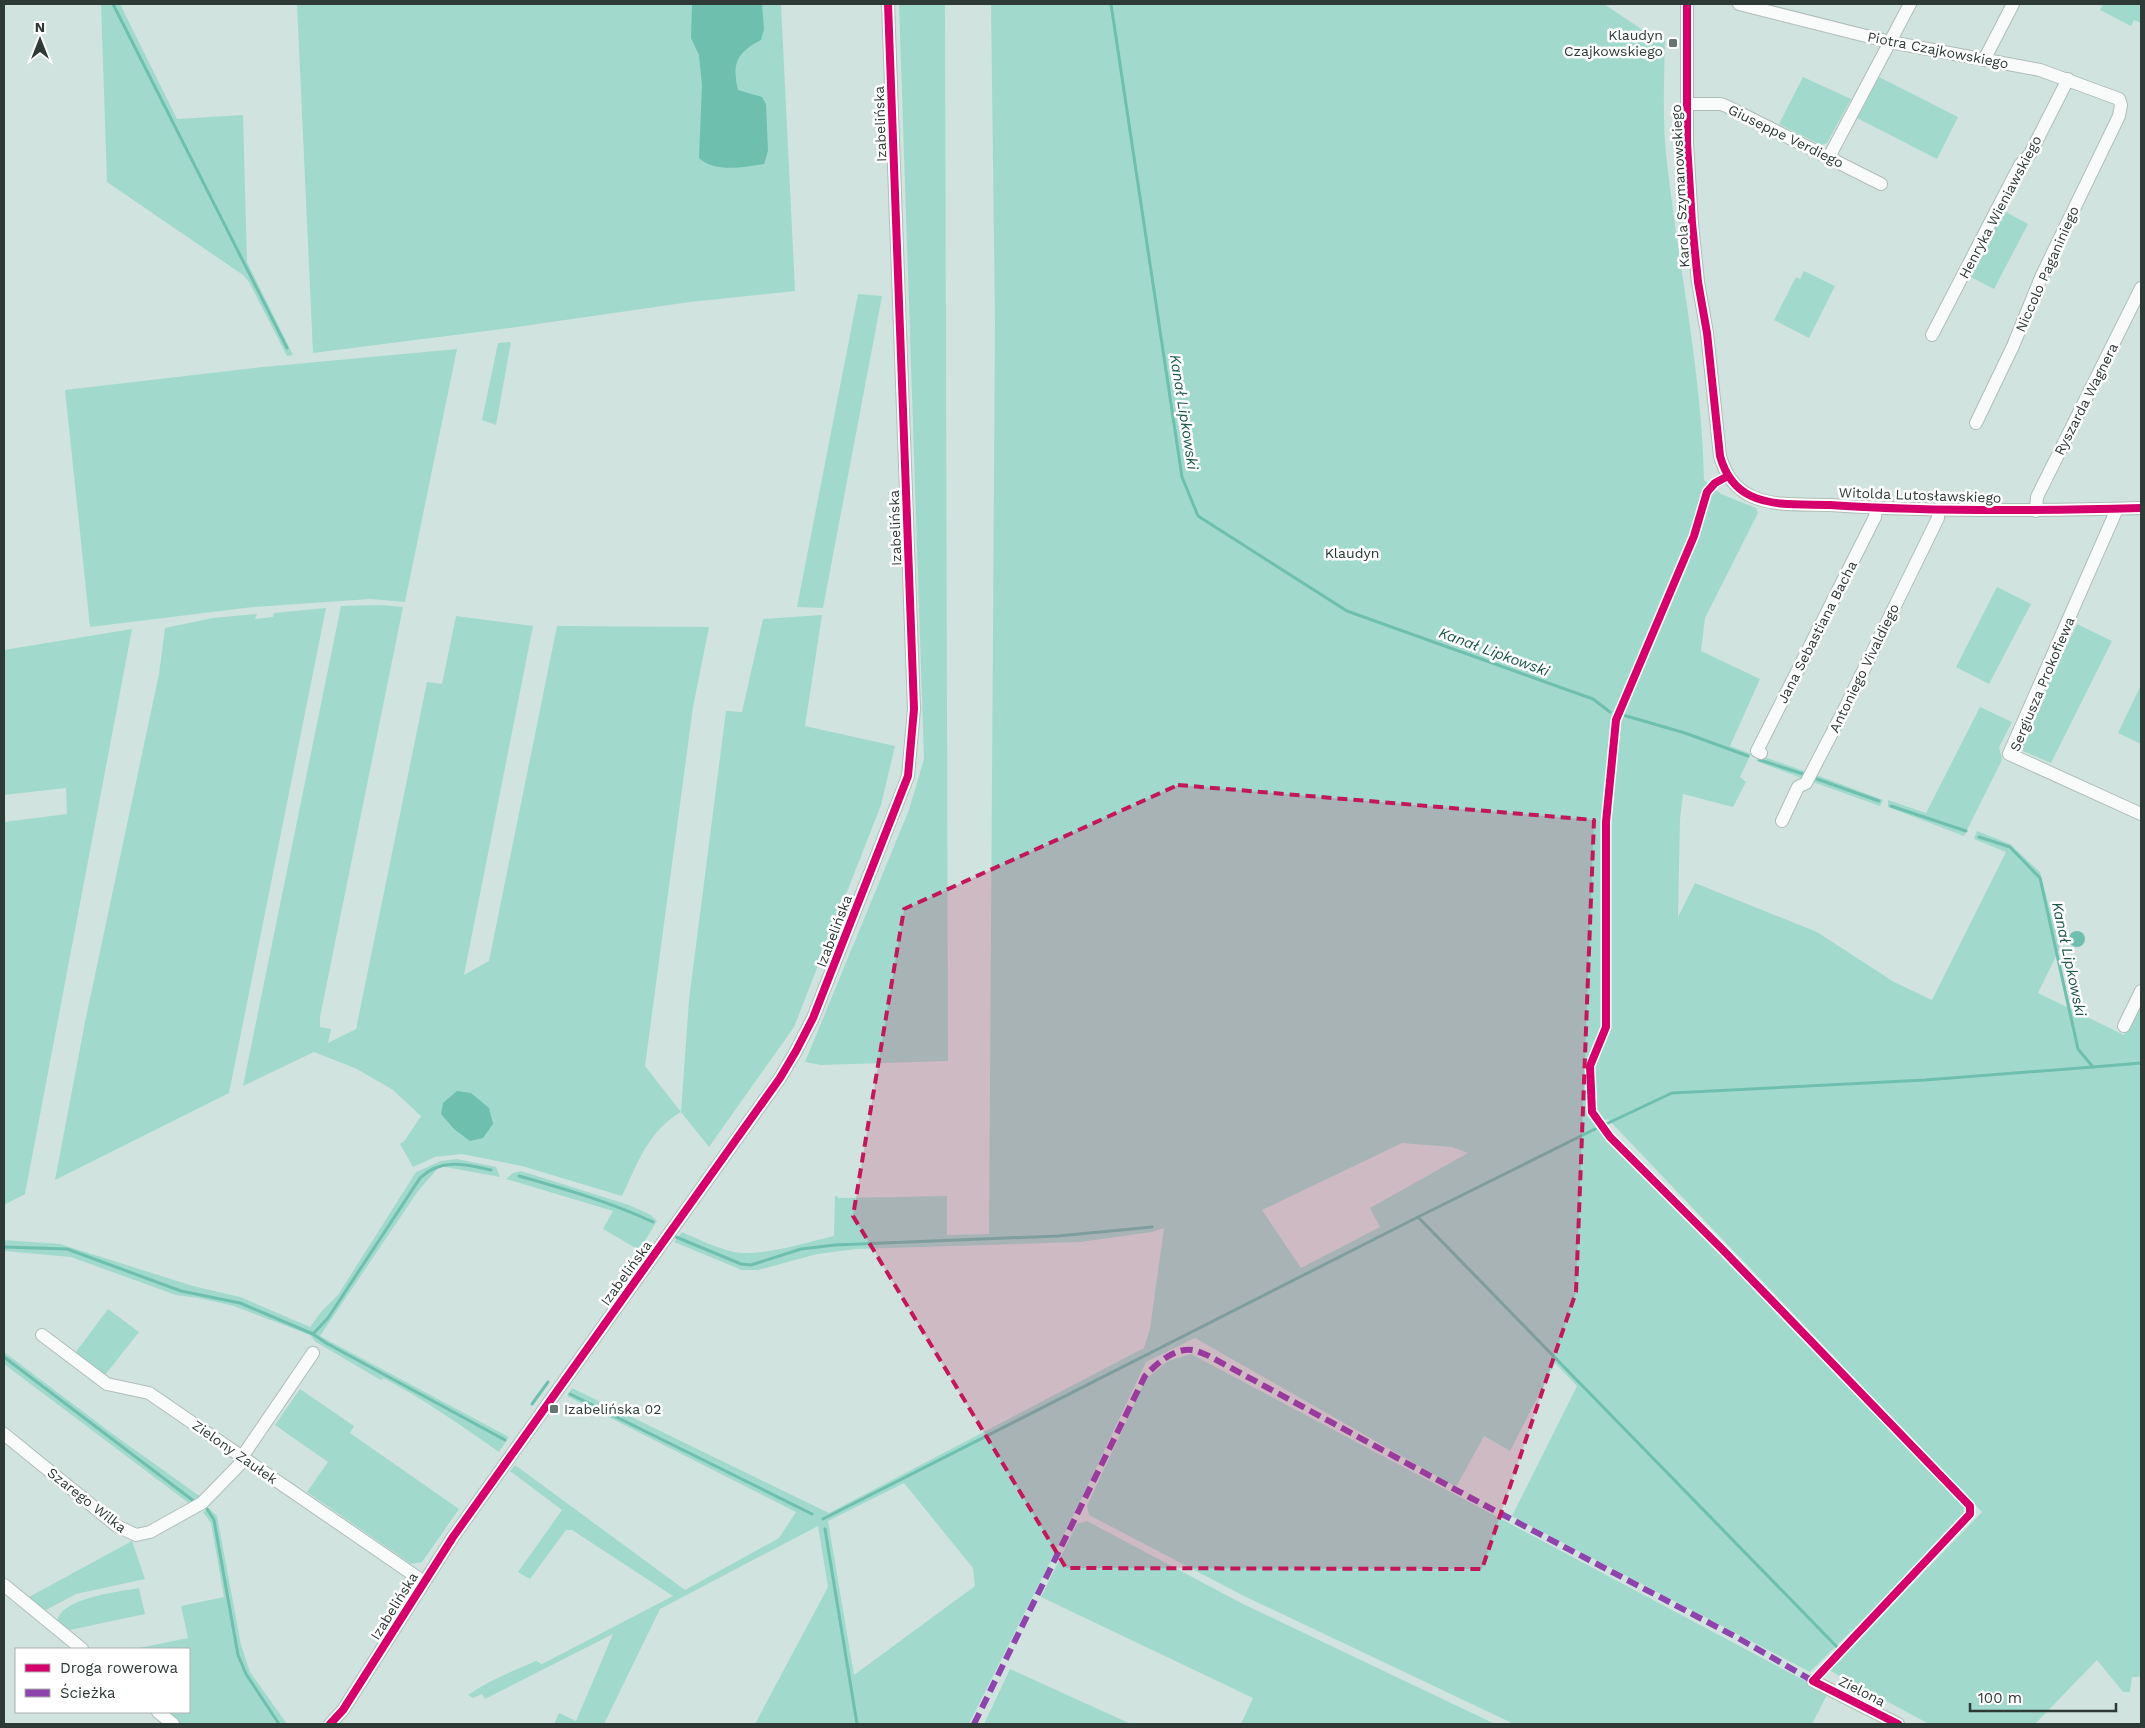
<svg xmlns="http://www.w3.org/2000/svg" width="2145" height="1728" font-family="'Work Sans',sans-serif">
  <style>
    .green { fill: #a1dacc; fill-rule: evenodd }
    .water { fill: #6fbfae }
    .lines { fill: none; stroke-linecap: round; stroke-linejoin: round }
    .stream { stroke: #6fbfae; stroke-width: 3 }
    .minor-casing { stroke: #afbdb9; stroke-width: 14 }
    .minor { stroke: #f8fbfa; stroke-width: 12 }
    .quiet { stroke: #8e44ad; stroke-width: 6; stroke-dasharray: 12 6; stroke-linecap: butt }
    .cycleway-casing { stroke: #fff; stroke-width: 11 }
    .cycleway { stroke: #d6006c; stroke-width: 8 }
    .marked { fill: #c2185b; fill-opacity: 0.2; stroke: #c2185b; stroke-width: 4; stroke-dasharray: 10 6; stroke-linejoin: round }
    .poi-dot { fill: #667571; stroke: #fff; stroke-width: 2 }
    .labels { text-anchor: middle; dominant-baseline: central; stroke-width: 5; stroke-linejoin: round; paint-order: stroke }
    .poi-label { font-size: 14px; fill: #2d3a36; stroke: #fff; text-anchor: end }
    .street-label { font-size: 14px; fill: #2d3a36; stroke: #fff }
    .park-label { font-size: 14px; fill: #203832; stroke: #fff }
    .water-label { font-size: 15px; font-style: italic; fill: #1b564b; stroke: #fff }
  </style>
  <rect width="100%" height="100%" fill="#d1e3de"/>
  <g class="green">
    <polygon points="101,4 120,4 177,119 243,115 247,262 293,355 287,356 249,282 243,275 107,182"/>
    <polygon points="297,4 781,4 795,291 690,302 502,329 313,353"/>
    <polygon points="899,4 945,4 948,1061 821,1065 805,1062 909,810 924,759"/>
    <path d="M991,4H1604L1650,35L1665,39C1664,83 1662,128 1668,171C1680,274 1702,376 1704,480L1721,494L1756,508L1758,513L1705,618L1701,651L1760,679L1730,746L1751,754L1740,777L1746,782L1733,807L1683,794L1680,819L1678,917L1695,883L1817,932L1894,982L1932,1000L2006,852L1974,839L1977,831L2010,844L2040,872L2060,948L2038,993L2124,1035L2141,1000V1677H2132L2130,1692H2123L2097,1660L2035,1724H1929L1829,1670L1982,1512L1608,1119L1596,1125L1600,1132L1962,1502L1965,1508L1963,1515L1918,1565L1810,1672L1512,1516L1577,1386L1555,1363L1510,1451L1484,1436L1456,1487L1195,1338L1146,1362L1076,1510L969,1724H755L828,1587L818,1526L660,1609L604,1724H554L559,1713L576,1721L613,1634L485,1699L482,1694L473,1698L468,1695C489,1680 513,1671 536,1661L542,1664L673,1596L572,1530H566L530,1579L518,1572L562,1510L510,1471L515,1465L685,1590L779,1538L796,1512L567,1396L572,1388L829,1513L1144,1348L1150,1329L1164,1228L1152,1232L1080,1242L856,1249L817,1254L758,1270H742L674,1242L682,1232C698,1239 714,1247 730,1251C754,1259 808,1242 834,1236L835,1195L839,1198L947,1196V1235L989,1234L995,322ZM1402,1143L1452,1147L1468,1153L1370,1208L1380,1227L1301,1268L1262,1210ZM904,1483L973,1568L975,1586L854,1675L828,1521Z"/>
    <polygon points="2103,4 2141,4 2141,23 2134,20 2131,26 2100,10"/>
    <polygon points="1803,77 1851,99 1827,143 1821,145 1779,124"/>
    <polygon points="1879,77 1958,117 1937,159 1857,118"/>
    <polygon points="2002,210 2028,224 1994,289 1969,276"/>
    <polygon points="1804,271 1835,286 1809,338 1774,320 1796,277 1800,279"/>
    <polygon points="858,294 882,296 823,608 797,607"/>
    <polygon points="511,342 496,425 482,420 498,343"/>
    <polygon points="457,349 405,602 370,599 253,607 90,627 65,390 263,367"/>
    <polygon points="1997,587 2031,604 1989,684 1956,667"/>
    <path d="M381,605L403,607L320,1017V1027L331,1029L328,1043L356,1029L427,682L442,684L456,616L533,626L464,975L489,961L557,626L709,627L693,707L645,1066L681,1112L689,1000L726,711L742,712L763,619L822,615L805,726L895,746L881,805L794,1027L709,1147L681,1112C649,1130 637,1164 622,1196L522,1166L462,1154L435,1157L413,1167L400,1144L405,1140L421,1116L393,1090L357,1069L314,1052L243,1086L341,606Z"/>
    <polygon points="326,608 229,1093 55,1180 85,1022 159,674 165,628 213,618 257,614 255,619 273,617 274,613"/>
    <polygon points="2077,624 2112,641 2051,763 2023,751 2019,741"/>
    <polygon points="132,629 25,1194 4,1205 4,822 67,814 66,788 4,795 4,650"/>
    <polygon points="2141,685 2141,744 2118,733"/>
    <polygon points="1980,707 2012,722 1999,747 2002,760 1964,836 1888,807 1888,800 1926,813"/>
    <polygon points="1759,755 1807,772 1804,779 1756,761"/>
    <polygon points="1814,774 1883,800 1880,806 1810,781"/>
    <path d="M457,1159L496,1167L500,1177L440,1166L418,1191L320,1336L509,1437L499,1452C462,1426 424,1399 383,1378L382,1380L379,1379L316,1342L310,1335L234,1306L199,1298L176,1295L71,1257L4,1251V1240L60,1244L193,1286L240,1297L310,1327L321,1312L338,1295L416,1172L441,1161Z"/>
    <polygon points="521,1171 629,1205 651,1215 657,1221 639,1250 603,1229 613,1211 506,1179 513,1173"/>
    <polygon points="108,1309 139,1332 105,1375 75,1353"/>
    <polygon points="4,1352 114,1435 201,1497 190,1504 4,1364"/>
    <polygon points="1191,1354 1828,1693 1812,1724 1514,1724 1244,1596 1089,1515 1087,1506 1146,1379 1168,1361"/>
    <polygon points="300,1389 354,1426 350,1433 459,1509 422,1562 411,1564 307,1492 328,1462 275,1425"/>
    <polygon points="209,1508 217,1516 241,1645 250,1672 287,1724 179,1724 163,1712 189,1712 189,1649 134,1649 188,1638 181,1606 224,1597 211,1523 203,1512"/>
    <polygon points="1087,1521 1241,1603 1495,1724 1241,1724 1253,1698 1041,1597 1077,1524"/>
    <polygon points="132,1541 145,1579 76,1594 44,1611 29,1597"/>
    <path d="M139,1588L145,1614L65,1631L57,1624C57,1598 118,1592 139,1588Z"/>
    <polygon points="1010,1669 1131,1724 984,1724"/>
  </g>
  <g class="water">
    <path d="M692,4H762L764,29L761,40C736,53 732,64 738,90L762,97L766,104L768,151L764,164C744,167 715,173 699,158L702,85L699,55L691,38Z"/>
    <circle cx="2077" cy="939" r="8"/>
    <polygon points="457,1091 471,1093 489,1108 493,1124 483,1138 470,1141 454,1129 441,1114 443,1103"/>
  </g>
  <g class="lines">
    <g class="stream">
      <polyline points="113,4 287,348"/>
      <polyline points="1111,4 1182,477 1198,516 1347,611 1593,699 1610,712"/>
      <polyline points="1623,715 1685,733 1748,756"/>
      <polyline points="1760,760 1803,774"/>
      <polyline points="1814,778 1879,801"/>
      <polyline points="1891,806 1966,831"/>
      <polyline points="1979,837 2010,847 2040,878 2078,1049 2093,1067 2141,1063"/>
      <polyline points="1606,1124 1672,1093 1925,1080 2093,1067"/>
      <path d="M519,1176C565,1189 610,1202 653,1222"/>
      <polyline points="1418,1217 1838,1648"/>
      <polyline points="676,1237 741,1264 751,1265 801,1249 835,1245 1058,1236 1152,1227"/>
      <polyline points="4,1247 67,1249 181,1291 240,1303 313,1334 326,1343 505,1440"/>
      <path d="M313,1334L328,1318L420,1178C441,1158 465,1164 491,1170"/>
      <polyline points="4,1357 195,1502"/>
      <polyline points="570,1394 812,1514"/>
      <polyline points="532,1404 548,1382"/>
      <polyline points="207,1509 214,1520 238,1655 246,1674 279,1724"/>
      <polyline points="823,1519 1418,1217 1595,1129"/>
      <polyline points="825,1529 857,1724"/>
    </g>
    <defs>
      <g id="minor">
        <path d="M1687,4V143L1692,223L1698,282L1707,333L1720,456C1725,474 1734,488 1751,496C1774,507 1806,504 1830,505C1934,512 2038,511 2141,508"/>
        <polyline points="1739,4 1890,42 2040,70 2119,99 2121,105 2119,116 2042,275 2013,346 1976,423"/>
        <polyline points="1984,60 2013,4"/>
        <polyline points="1687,104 1721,104 1726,106 1881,184"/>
        <polyline points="1829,157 1910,4"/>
        <polyline points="1932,335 2020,165 2030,154 2068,79"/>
        <polyline points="2117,509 2009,754 2141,814"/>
        <polyline points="2036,511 2037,497 2141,288"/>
        <polyline points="1761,753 1757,751 1875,517 1876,508"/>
        <polyline points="1782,821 1798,787 1806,783 1844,710 1938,518 1938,509"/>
        <polyline points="2124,1026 2141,991"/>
        <polyline points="42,1335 107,1384 149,1393 424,1582"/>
        <polyline points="4,1434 117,1526 136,1535 150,1532 202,1503 245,1459"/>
        <polyline points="242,1457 313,1353"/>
        <polyline points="4,1585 82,1649"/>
        <polyline points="1813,1681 1898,1724"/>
        <polyline points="158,1712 173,1724"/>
        <polyline points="330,1724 343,1710 453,1537 780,1078 796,1051 813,1018 908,776 914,709 888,4"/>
      </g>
    </defs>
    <use href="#minor" class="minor-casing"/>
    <use href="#minor" class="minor"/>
    <path class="quiet" d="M974,1724L1145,1376C1156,1364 1175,1347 1193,1350C1198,1351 1204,1354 1209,1356L1471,1498L1738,1638L1813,1681L1816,1678"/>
    <defs>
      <g id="cycleway">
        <path d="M1687,4V143L1692,223L1698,282L1707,333L1720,456C1725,474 1734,488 1751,496C1774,507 1806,504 1830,505C1934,512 2038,511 2141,508"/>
        <polyline points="1728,476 1715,483 1707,492 1694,536 1616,720 1606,822 1606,1027 1590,1066 1592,1112 1610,1137 1722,1249 1970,1506 1970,1514 1813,1681 1898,1724"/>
        <polyline points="330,1724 343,1710 453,1537 780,1078 796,1051 813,1018 908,776 914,709 888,4"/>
      </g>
    </defs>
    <use href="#cycleway" class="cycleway-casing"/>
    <use href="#cycleway" class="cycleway"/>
  </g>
  <path class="marked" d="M1178,785L1594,820L1576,1292L1482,1569L1066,1568L853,1216L904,909Z"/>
  <g class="poi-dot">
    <rect x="1668" y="38" width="10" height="10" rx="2.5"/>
    <rect x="549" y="1404" width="10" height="10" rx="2.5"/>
  </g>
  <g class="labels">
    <g class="poi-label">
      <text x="1663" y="35">Klaudyn<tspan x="1663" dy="16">Czajkowskiego</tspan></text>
      <text x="564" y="1409" text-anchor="start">Izabelińska 02</text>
    </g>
    <g class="street-label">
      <text transform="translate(1938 50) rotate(11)">Piotra Czajkowskiego</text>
      <text transform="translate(880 124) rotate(-92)">Izabelińska</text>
      <text transform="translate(1786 136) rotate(26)">Giuseppe Verdiego</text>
      <text transform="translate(1680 186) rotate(-93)">Karola Szymanowskiego</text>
      <text transform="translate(2000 207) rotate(-62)">Henryka Wieniawskiego</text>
      <text transform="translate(2047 269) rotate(-66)">Niccolo Paganiniego</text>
      <text transform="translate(2086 399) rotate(-63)">Ryszarda Wagnera</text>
      <text transform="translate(1920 495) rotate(2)">Witolda Lutosławskiego</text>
      <text transform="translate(895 528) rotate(-92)">Izabelińska</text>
      <text transform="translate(1817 632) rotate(-63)">Jana Sebastiana Bacha</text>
      <text transform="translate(1864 668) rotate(-64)">Antoniego Vivaldiego</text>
      <text transform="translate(2042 684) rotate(-67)">Sergiusza Prokofiewa</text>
      <text transform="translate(834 931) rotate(-69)">Izabelińska</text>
      <text transform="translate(626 1273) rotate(-54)">Izabelińska</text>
      <text transform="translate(235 1452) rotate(35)">Zielony Zaułek</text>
      <text transform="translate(87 1500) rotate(38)">Szarego Wilka</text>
      <text transform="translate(394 1606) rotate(-58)">Izabelińska</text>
      <text transform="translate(1862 1691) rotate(27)">Zielona</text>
    </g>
    <g class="park-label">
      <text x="1352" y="553">Klaudyn</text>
    </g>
    <g class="water-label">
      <text transform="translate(1184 412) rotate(81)">Kanał Lipkowski</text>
      <text transform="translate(1494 652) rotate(20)">Kanał Lipkowski</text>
      <text transform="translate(2069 959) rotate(78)">Kanał Lipkowski</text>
    </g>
  </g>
  <rect width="2145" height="1728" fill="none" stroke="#2d3a36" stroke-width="10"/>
  <rect x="15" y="1648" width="175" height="65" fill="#ffffff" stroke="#abb0af"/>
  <rect x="25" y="1664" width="25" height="8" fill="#d6006c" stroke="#abb0af"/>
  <text x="60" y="1673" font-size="15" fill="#2d3a36">Droga rowerowa</text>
  <rect x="25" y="1689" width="25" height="8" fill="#8e44ad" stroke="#abb0af"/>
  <text x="60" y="1698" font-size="15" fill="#2d3a36">Ścieżka</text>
  <g transform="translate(40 40)" stroke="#ffffff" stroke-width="4" paint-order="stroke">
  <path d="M0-4L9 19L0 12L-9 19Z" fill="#2d3a36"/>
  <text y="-8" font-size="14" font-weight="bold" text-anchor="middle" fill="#2d3a36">N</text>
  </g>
  <path d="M1970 1703v8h146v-8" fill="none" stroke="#2d3a36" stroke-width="2.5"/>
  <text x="1978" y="1703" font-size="15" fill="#2d3a36" stroke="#ffffff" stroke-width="4" paint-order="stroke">100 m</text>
</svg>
